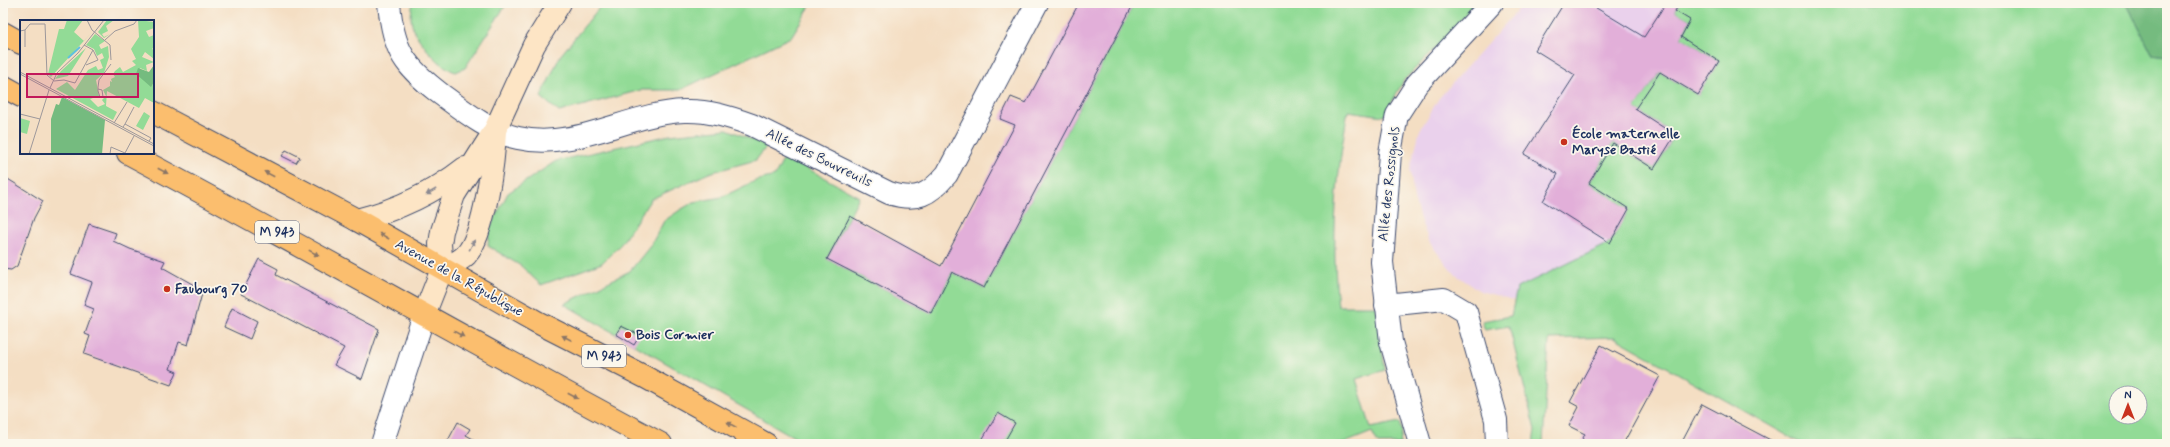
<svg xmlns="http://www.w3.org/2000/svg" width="2170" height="447" font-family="Mynerve,sans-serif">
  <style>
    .built { fill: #ead1ec }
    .green { fill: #92db96; stroke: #56857a; fill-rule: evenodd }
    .forest { fill: #75bb7f; stroke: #48756e }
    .building { fill: #e2afd9 }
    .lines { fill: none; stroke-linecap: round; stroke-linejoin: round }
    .street-casing { stroke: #3c496d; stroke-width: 24 }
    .secondary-casing { stroke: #3c496d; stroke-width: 24 }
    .primary-casing { stroke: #3c496d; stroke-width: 24 }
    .street { stroke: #fff; stroke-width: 22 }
    .secondary { stroke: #fde5c5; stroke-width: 22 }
    .primary { stroke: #fbbe6e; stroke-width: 22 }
    .oneway { fill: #8b7666 }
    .oneway2 { fill: #8c8a92 }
    .poi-dot { fill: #c8321e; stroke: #fbf7ec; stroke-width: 1.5 }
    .labels { text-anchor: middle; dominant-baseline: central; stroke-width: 3.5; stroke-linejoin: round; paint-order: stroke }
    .shield { fill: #fbf7ec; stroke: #5e6b89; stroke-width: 1 }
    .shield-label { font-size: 13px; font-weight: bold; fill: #1b2f5e }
    .poi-label { font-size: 14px; font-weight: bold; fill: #1b2f5e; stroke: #fbf7ec; text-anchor: start }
    .street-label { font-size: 14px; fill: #1b2f5e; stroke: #fbf7ec }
    .inset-river { fill: none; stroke: #60c1de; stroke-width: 2 }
    .inset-road { fill: none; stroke: #9d989b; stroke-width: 1 }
    .view { fill: #c2185b; fill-opacity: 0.15; stroke: #c2185b; stroke-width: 2 }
    .inset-edge { fill: none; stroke: #1b2f5e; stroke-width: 2 }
  </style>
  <rect width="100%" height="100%" fill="#fbf7ec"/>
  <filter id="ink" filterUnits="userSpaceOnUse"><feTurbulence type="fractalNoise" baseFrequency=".025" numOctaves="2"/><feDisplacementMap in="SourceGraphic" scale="8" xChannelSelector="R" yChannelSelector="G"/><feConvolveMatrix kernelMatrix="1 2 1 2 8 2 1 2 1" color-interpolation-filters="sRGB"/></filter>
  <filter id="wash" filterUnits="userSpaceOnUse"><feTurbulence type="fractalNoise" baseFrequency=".012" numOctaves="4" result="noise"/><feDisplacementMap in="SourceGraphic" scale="16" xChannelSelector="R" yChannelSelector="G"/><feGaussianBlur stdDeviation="0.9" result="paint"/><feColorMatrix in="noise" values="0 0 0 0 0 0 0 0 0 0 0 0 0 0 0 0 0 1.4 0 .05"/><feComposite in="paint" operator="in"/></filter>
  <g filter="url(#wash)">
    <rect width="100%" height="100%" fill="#f4dec3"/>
    <polygon class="built" points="1524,3 1882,3 1620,301 1517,301 1480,291 1456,275 1443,260 1430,243 1421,222 1414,199 1410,169 1420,130 1439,98"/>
    <g class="green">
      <path d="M413,3H507L465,68L456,72C442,69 418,42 413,28C410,20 411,11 413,3Z"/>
      <polygon points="603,3 812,3 791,37 680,90 641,90 559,112 541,97 560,56"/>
      <path d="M1134,3H1475L1451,32L1404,80L1384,116L1348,111C1336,176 1331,240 1338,306H1376L1385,370L1356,379L1371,428L1400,422L1402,432L1400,444H1378L1372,432L1342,444H806L564,304L630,271L651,245L664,221L680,210L694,202L722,197L755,181L775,176L785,156L859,197L827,259L931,313L952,272L984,288Z"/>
      <path d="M1680,3H2128V6L2152,54L2167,56V444H1802L1614,337L1549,339L1543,444H1533L1535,430L1509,326L1485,330L1482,321L1511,316L1517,288L1610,243L1629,209L1589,183L1613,143L1654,169L1675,135L1635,109L1660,72L1698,95L1719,61L1681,37L1690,20L1675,11ZM2116,393H2140V417H2116Z"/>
      <polygon points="727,129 767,146 756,160 709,173 651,199 621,244 602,263 541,285 521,266 488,246 489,229 508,193 556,161 670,135"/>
    </g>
    <polygon class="forest" points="2128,3 2167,3 2167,56 2152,54 2128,6"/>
    <g id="blocks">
      <g class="building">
        <polygon points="1079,3 1134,3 984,288 952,272 931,313 827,259 850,216 941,266 1015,125 1000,119 1011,97 1026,103"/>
        <polygon points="1564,3 1588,3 1644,37 1666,3 1680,3 1675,11 1690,20 1681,37 1719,61 1698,95 1660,72 1635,109 1675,135 1654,169 1613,143 1589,183 1629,209 1610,243 1543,201 1558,174 1524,154 1575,75 1535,50"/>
        <polygon points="286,150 300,157 296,163 282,156"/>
        <polygon points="3,176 43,201 34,218 17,266 11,270 3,269"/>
        <polygon points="89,224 116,233 113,241 130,249 165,261 162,267 203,290 188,345 179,342 170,369 177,372 171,385 84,354 90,336 85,334 94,309 84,305 92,282 71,274"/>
        <polygon points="259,259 278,269 276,275 379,329 362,379 334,365 344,348 241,294"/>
        <polygon points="232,308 257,321 250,339 224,327"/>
        <polygon points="621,326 640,335 634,345 616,334"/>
        <polygon points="1601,345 1660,376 1623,444 1580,444 1585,434 1569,426 1579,407 1570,402"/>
        <polygon points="1702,404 1778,444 1691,444 1683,440"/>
        <polygon points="998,413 1015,423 1003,444 988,444 982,440"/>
        <polygon points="458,422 470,429 466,435 482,444 446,444"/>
      </g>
    </g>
  </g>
  <g filter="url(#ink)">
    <use href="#blocks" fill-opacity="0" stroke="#3c496d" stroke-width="1"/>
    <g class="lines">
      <defs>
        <g id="street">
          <path d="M389,3C393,51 405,67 442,95C465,112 490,132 518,138C575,151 629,113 684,111C708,110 730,117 752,125L889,193C917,202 929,195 947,174L1037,3"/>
          <polyline points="1386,305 1444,299 1466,312 1496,420 1497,444"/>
          <polyline points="382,444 424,315"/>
          <polyline points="1420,444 1391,342 1382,262 1390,153 1397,115 1417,84 1492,3"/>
        </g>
        <g id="secondary">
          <path d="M357,220C397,210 432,194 465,168"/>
          <path d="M442,269C451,265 459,262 466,255C485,234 494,159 495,130"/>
          <polyline points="424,315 442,269 440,244 442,231 454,195 495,130 534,45 560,3"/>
        </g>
        <g id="primary">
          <polyline points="3,33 21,43"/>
          <polyline points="3,86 21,96"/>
          <polyline points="153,112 357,220 537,322 645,377 766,444"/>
          <path d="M128,153C307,248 483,349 661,444"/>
        </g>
      </defs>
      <use href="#street" class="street-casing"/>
      <use href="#secondary" class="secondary-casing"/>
      <use href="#primary" class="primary-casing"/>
      <use href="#street" class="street"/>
      <use href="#secondary" class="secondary"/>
      <use href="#primary" class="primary"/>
    </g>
    <defs><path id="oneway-solid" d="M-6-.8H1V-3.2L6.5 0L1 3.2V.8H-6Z"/></defs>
    <g class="oneway">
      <use href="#oneway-solid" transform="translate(163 171) rotate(28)"/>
      <use href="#oneway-solid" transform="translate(269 174) rotate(-152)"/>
      <use href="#oneway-solid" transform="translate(384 236) rotate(-150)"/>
      <use href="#oneway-solid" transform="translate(314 253) rotate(29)"/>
      <use href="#oneway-solid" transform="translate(459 334) rotate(29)"/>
      <use href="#oneway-solid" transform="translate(567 338) rotate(-153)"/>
      <use href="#oneway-solid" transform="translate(573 396) rotate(28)"/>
      <use href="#oneway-solid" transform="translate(732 425) rotate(-151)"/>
    </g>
    <g class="oneway2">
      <use href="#oneway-solid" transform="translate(431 192) rotate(150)"/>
      <use href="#oneway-solid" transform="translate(472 245) rotate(-62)"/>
    </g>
  </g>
  <g class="poi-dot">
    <circle cx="1564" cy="142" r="4"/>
    <circle cx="167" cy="289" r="4"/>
    <circle cx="628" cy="335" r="4"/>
  </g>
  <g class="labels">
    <g class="shield">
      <rect x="255" y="221" width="44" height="22" rx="3"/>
      <rect x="582" y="345" width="44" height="22" rx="3"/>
    </g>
    <g class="shield-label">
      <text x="277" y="232">M 943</text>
      <text x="604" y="356">M 943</text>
    </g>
    <g class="poi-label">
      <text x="1572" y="134">École maternelle<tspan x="1572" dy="16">Maryse Bastié</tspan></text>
      <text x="175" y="289">Faubourg 70</text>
      <text x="636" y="335">Bois Cormier</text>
    </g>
    <g class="street-label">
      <text transform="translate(819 158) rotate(26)">Allée des Bouvreuils</text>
      <text transform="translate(1389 184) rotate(-84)">Allée des Rossignols</text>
      <text transform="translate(459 278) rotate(29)">Avenue de la République</text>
    </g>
  </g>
  <g transform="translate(20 20)">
    <rect width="134" height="134" fill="#f4dec3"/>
    <path d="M47,0H63L54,12L64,21L72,12L31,57L28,54L39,9H44ZM87,0H94L86,6L88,11L82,14L84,17L90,14L84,18L78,12ZM118,0L134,2V8L126,11L129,17L134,15V27L132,29L134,30V39L125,32L122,37L134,42L126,45L127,51L120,48L123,57L131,66L134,62V83L125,78L119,88L87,71L86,86L97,92L93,100L36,69L47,62L55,70L68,50L76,46L78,50L83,48L80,40L84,38L82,33L77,36L74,29L66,25L75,14L85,21L79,25L81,29L88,26L89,37L84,53L76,60L79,76L70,79L78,87L85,84L82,80L86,76L83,70L90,66V61L92,62L91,59L95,57L93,54L95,51L100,47L103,52L116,45L112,41L116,39L111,29L119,17ZM66,28L48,56L35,59L41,51ZM124,92L130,96L123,110L116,106ZM0,98L10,101L7,114L0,112Z" fill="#92db96"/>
    <path d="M134,45V62L131,67L116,54L118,48L129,52ZM42,77L85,100L82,134H31V99L36,84L39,85Z" fill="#75bb7f"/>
    <path class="inset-river" d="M48,38L60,27"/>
    <path class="inset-road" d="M67,0L72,10L90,25L91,40M5,10V27M0,11L5,10L10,4H25L27,55L34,61L44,60L55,63L73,30L64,25M85,20L95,11L114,4L117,0M66,45L78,40L73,30M0,52L134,124M0,54L134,126M30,68L37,53L58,33L84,0M78,69L82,70L83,77H80L78,71V67L79,60L91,44M0,94L20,99M94,103L107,82M105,104L114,87M103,107L105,104L131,118L129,121M105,133L114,116M9,134L29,70M90,134L91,127L105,133"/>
    <path class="view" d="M7,54H118V77H7Z"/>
    <rect width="134" height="134" class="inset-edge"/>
  </g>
  <rect width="2170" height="447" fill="none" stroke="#fbf7ec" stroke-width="16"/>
  <g transform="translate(2128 405)"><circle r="19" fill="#fbf7ec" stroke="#a1a7b3"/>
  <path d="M0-3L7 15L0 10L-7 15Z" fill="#c8321e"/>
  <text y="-6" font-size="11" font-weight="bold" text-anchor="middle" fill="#1b2f5e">N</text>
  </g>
</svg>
